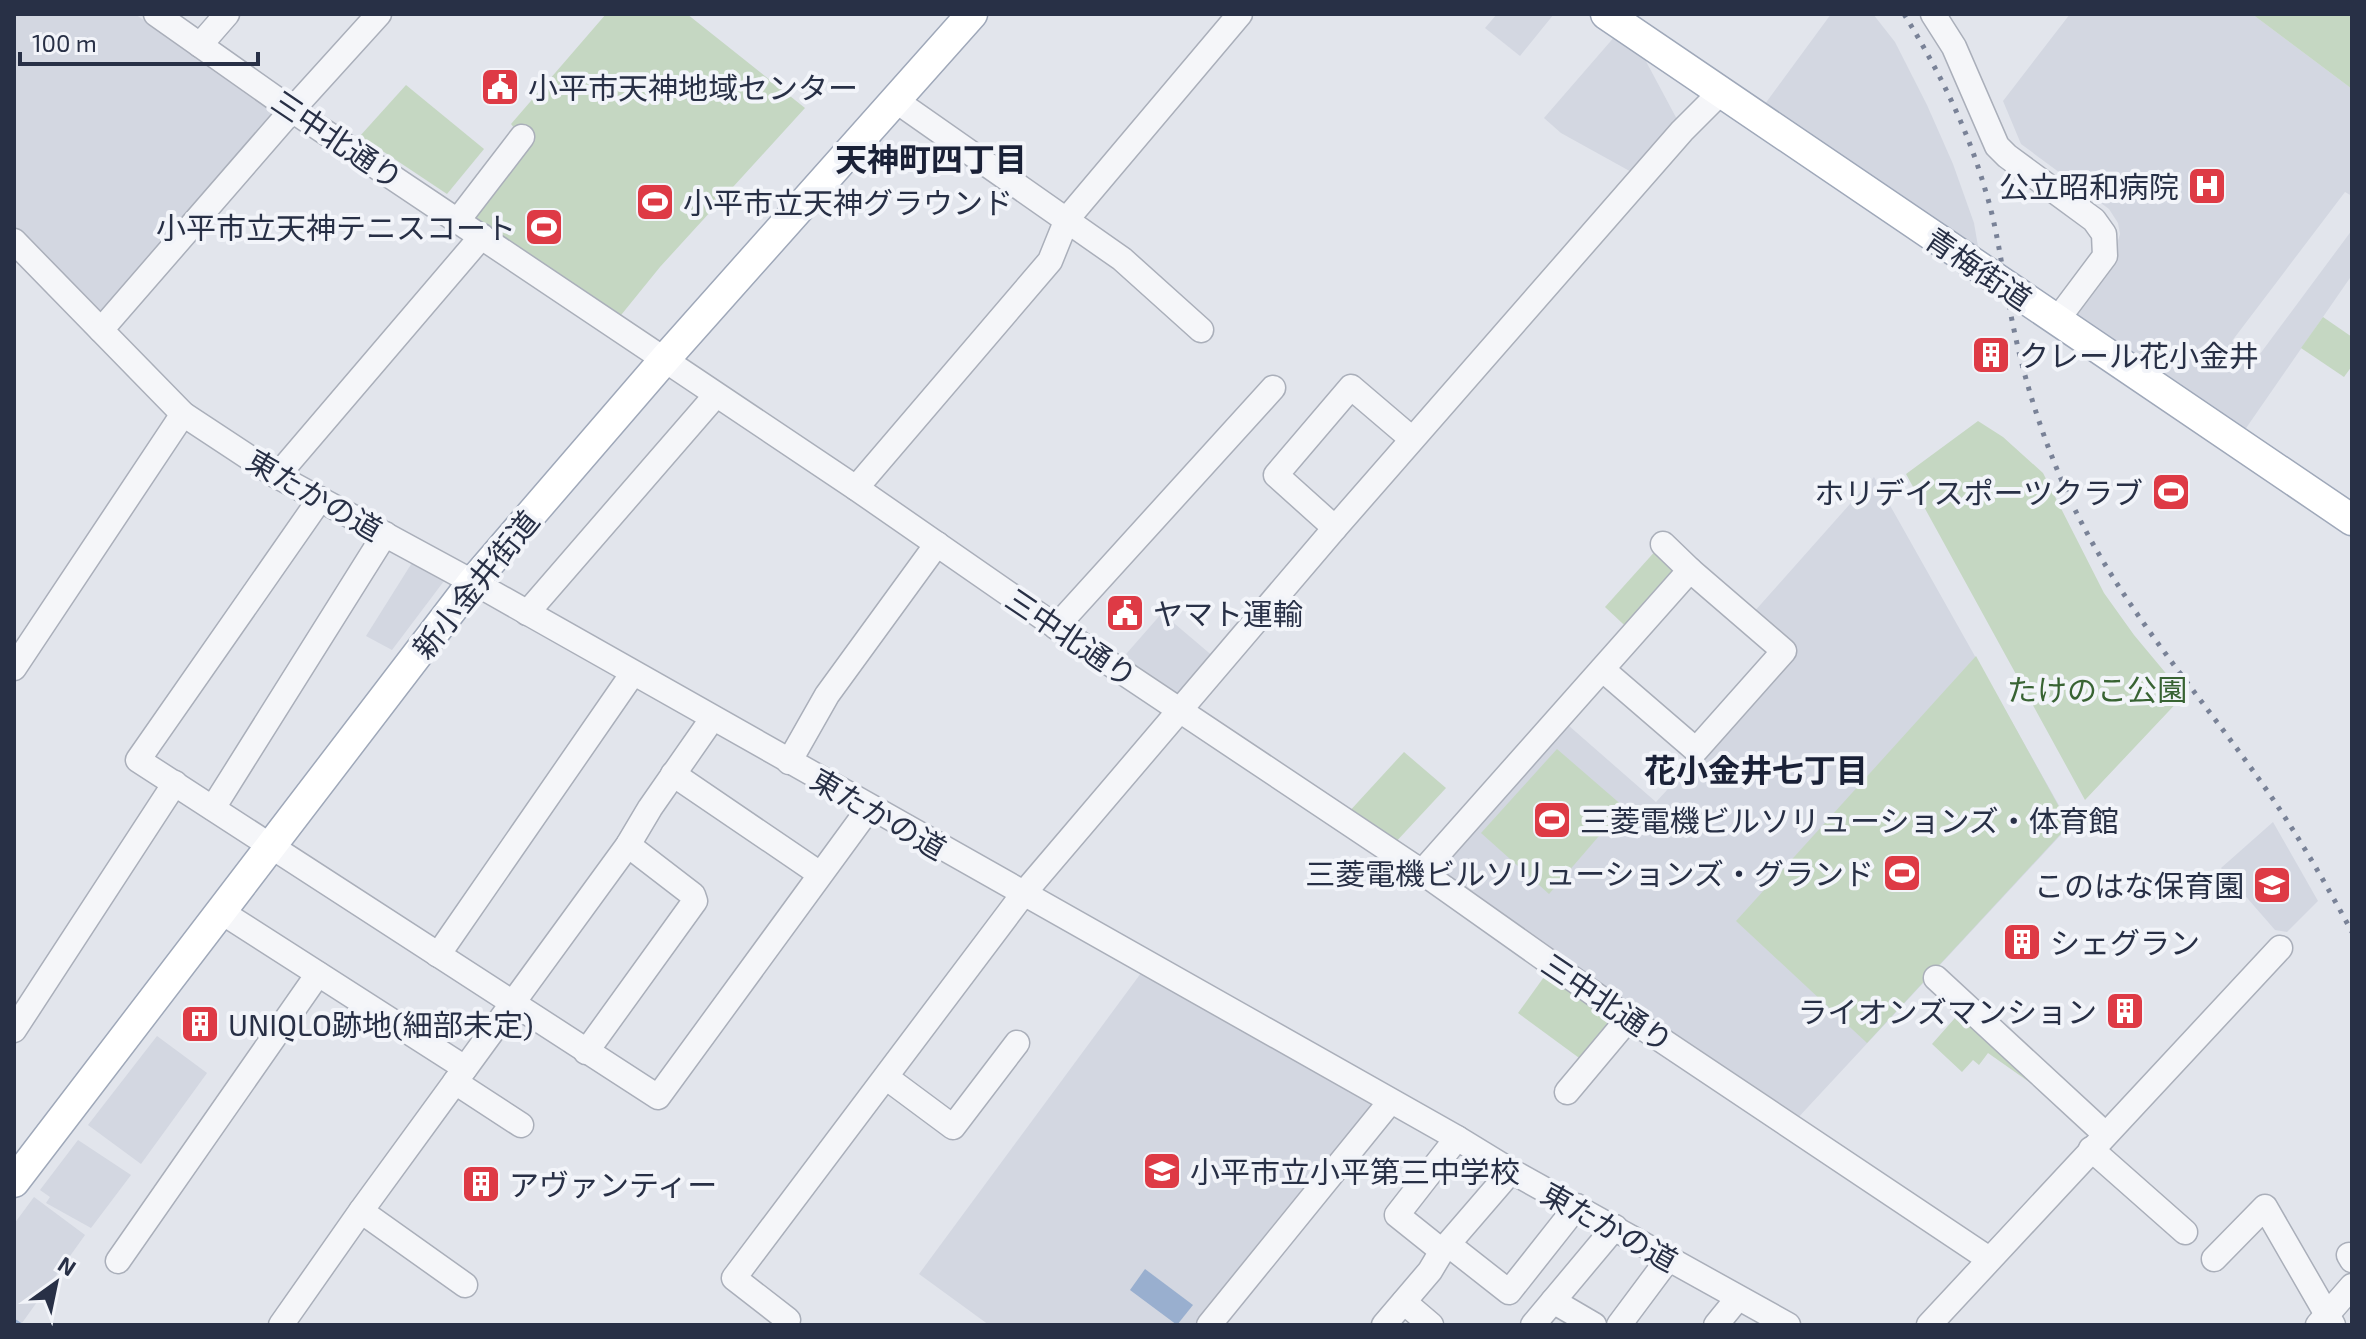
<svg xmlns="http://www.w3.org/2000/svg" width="2366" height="1339" font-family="'Exo 2','Noto Sans JP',sans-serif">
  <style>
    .built { fill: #d3d7e1 }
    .green { fill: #c5d7c2 }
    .water { fill: #99afcf }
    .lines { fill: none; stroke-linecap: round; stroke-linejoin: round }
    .stream { stroke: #99afcf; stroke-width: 5 }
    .minor-casing { stroke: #aaafba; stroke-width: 27 }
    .major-casing { stroke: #9fa8b9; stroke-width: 33 }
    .minor { stroke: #f5f6f9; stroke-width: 24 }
    .major { stroke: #fff; stroke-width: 30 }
    .rail { stroke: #798297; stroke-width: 5; stroke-dasharray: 4 8; stroke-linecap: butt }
    .labels { text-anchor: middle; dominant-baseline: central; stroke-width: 8; stroke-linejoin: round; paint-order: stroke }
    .poi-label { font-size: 30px; fill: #283046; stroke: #f2f4f9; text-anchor: start }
    .street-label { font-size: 30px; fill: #283046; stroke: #f2f4f9 }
    .park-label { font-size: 30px; fill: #386333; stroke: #f2f4f9 }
    .neighbourhood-label { font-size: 32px; font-weight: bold; fill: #1a2137; stroke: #f2f4f9 }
  </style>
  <rect width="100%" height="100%" fill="#e2e5ec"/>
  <g class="built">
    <polygon points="14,14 135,14 275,111 110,307 96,315 14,228"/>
    <polygon points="1497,14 1554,14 1520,56 1485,28"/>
    <polygon points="1831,14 1873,14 1895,42 1927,105 1953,164 1974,223 1980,258 1762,108"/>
    <polygon points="2070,14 2252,14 2352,89 2352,196 2345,192 2232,341 2257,358 2352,230 2352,275 2242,434 2069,314 2116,247 2120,234 2118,223 2109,209 2021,144 2003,101"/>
    <polygon points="1616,35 1641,52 1679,123 1635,174 1561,133 1544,118"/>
    <polygon points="1874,477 2070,825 1795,1121 1424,875 1568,725 1656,802 1787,659 1745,622"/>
    <polygon points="415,558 447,577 392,650 366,636"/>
    <polygon points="1162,613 1215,658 1177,700 1120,661"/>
    <polygon points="2273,822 2318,901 2287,932 2275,930 2221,868"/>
    <polygon points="1144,969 1377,1102 1210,1325 989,1325 919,1274"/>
    <polygon points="157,1036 207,1073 141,1164 88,1125"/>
    <polygon points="78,1140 131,1175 91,1228 46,1203 50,1197 40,1190"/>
    <polygon points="34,1197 85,1235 22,1323 14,1318 14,1224"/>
  </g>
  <g class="green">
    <polygon points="606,14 687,14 805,108 660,267 613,325 459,219 522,138 511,124"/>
    <polygon points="2252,14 2352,14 2352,89"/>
    <polygon points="406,85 484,149 447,194 360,136"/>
    <polygon points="2323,317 2352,337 2352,366 2344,377 2301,348"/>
    <polygon points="1978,421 2003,437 2043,473 2104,593 2134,635 2184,695 2085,800 1906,474"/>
    <polygon points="1658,548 1691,577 1637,637 1605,607"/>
    <polygon points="1976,656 2069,825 1867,1043 1736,921"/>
    <polygon points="1557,749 1624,807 1549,894 1481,833"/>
    <polygon points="1404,752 1446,788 1393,845 1347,814"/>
    <polygon points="1549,970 1620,1022 1586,1063 1518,1013"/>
    <polygon points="1962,1010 2037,1077 2032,1084 1988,1053 1979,1065 1973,1060 1962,1072 1932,1044"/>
  </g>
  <polygon class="water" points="1145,1269 1193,1305 1177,1325 1130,1290"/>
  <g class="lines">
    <polyline class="stream" points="14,1321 20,1325"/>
    <defs>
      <g id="minor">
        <polyline points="156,14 292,110 856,488 1094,653 1422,872 1624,1015 1989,1259"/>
        <polyline points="1933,14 1954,47 1997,146 2007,156 2094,220 2104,234 2105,256 2057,320"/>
        <polyline points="200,45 227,14"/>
        <polyline points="895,100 1122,259 1201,330"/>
        <polyline points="459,219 522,137"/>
        <polyline points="14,241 183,414 277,476 491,592 1457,1138 1511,1171 1788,1325"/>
        <polyline points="101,330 292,110 379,14"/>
        <polyline points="277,476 482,236"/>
        <polyline points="856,488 1050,261 1067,219 1240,14"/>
        <polyline points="320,499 138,760 658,1097 870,807"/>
        <polyline points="1335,528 1276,475 1351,387 1412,439"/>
        <polyline points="1663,544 1690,570"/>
        <polyline points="527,613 716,395"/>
        <polyline points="1056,627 1273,388"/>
        <polyline points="14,668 183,414"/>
        <polyline points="789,762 827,695 937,544"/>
        <polyline points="673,774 820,874"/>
        <polyline points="213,808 385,534"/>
        <polyline points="1422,872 1690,570 1784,651 1696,750 1602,669"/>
        <polyline points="220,911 465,1068"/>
        <polyline points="438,955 633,673"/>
        <polyline points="1936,978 2105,1134"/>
        <polyline points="14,1030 175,783"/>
        <polyline points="586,1052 695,901 693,895 628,845"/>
        <polyline points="887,1078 953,1127 1017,1043"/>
        <polyline points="455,1082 521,1125"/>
        <polyline points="1567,1092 1629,1018"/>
        <polyline points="2091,1149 2185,1232"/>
        <polyline points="361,1211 465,1285"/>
        <polyline points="1449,1245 1509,1292 1577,1206"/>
        <polyline points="1442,1251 1397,1215 1457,1138"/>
        <polyline points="2349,1255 2352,1260"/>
        <polyline points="2214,1259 2265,1207 2333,1325"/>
        <polyline points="118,1261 318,974"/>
        <polyline points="1553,1301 1594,1325"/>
        <polyline points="1404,1302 1431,1325"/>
        <polyline points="281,1325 361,1211 628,845 650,808 712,719"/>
        <polyline points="784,1325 788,1320 734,1278 1024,893 1335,528 1682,131 1721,92"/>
        <polyline points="1209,1325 1390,1102"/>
        <polyline points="1384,1325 1430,1271 1442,1251 1511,1171"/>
        <polyline points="1533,1325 1615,1227"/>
        <polyline points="1619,1325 1669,1258"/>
        <polyline points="1716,1325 1738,1298"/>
        <polyline points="1929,1325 2280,948"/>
        <polyline points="2318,1325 2352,1286"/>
      </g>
      <g id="major">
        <polyline points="1606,14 2352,520"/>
        <polyline points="14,1182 472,583 665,359 972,14"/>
      </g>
    </defs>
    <use href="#minor" class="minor-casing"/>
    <use href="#major" class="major-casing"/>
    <use href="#minor" class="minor"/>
    <use href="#major" class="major"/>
    <path class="rail" d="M1904,14C1938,69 1967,127 1985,189C1999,233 2003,280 2013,325C2025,384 2044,442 2069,497C2119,606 2201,695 2268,792C2299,837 2326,884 2352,932"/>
  </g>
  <defs>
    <symbol id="civic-square" viewBox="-11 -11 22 22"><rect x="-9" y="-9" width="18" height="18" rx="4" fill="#de3a45" stroke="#f2f4f9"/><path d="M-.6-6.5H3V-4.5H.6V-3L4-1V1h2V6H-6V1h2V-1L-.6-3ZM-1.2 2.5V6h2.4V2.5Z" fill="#fff"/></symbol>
    <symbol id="hospital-square" viewBox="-11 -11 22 22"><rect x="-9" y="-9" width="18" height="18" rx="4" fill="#de3a45" stroke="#f2f4f9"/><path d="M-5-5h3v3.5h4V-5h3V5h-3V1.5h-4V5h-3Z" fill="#fff"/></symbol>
    <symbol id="stadium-square" viewBox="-11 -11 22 22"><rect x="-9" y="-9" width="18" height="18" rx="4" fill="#de3a45" stroke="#f2f4f9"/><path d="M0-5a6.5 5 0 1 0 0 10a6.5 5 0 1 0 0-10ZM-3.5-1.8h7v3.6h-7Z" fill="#fff"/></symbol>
    <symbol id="building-square" viewBox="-11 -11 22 22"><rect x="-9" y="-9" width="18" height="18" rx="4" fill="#de3a45" stroke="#f2f4f9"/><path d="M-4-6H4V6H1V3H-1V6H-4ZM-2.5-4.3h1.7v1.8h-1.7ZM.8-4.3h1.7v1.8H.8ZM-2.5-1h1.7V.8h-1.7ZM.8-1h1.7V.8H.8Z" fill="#fff"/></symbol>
    <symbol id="school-square" viewBox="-11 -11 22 22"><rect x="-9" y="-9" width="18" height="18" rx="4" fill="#de3a45" stroke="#f2f4f9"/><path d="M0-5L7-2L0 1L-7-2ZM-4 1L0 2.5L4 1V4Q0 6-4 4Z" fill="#fff"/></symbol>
  </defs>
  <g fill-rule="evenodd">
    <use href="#civic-square" x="478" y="65" width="44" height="44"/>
    <use href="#hospital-square" x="2185" y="164" width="44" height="44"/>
    <use href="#stadium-square" x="633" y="180" width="44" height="44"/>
    <use href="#stadium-square" x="522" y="205" width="44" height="44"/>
    <use href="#building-square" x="1969" y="333" width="44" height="44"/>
    <use href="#stadium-square" x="2149" y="470" width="44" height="44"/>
    <use href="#civic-square" x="1103" y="591" width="44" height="44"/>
    <use href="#stadium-square" x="1530" y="798" width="44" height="44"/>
    <use href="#stadium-square" x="1880" y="851" width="44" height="44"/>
    <use href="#school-square" x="2250" y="863" width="44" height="44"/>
    <use href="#building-square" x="2000" y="920" width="44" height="44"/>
    <use href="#building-square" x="2103" y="989" width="44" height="44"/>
    <use href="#building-square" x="178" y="1002" width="44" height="44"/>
    <use href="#school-square" x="1140" y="1149" width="44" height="44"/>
    <use href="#building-square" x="459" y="1162" width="44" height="44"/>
  </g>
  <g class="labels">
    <g class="poi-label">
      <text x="528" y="87">小平市天神地域センター</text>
      <text x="2179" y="186" text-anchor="end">公立昭和病院</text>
      <text x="683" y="202">小平市立天神グラウンド</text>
      <text x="516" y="227" text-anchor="end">小平市立天神テニスコート</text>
      <text x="2019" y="355">クレール花小金井</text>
      <text x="2143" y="492" text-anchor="end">ホリデイスポーツクラブ</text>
      <text x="1153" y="613">ヤマト運輸</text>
      <text x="1580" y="820">三菱電機ビルソリューションズ・体育館</text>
      <text x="1874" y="873" text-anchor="end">三菱電機ビルソリューションズ・グランド</text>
      <text x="2244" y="885" text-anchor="end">このはな保育園</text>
      <text x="2050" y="942">シェグラン</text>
      <text x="2097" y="1011" text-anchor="end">ライオンズマンション</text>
      <text x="228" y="1024">UNIQLO跡地(細部未定)</text>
      <text x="1190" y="1171">小平市立小平第三中学校</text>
      <text x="509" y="1184">アヴァンティー</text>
    </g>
    <g class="street-label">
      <text transform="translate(338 139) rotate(34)">三中北通り</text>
      <text transform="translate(1979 268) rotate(34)">青梅街道</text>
      <text transform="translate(315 494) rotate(30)">東たかの道</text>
      <text transform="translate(475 584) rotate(-51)">新小金井街道</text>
      <text transform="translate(1072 637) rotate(34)">三中北通り</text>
      <text transform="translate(879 813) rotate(30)">東たかの道</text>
      <text transform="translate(1608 1002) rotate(34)">三中北通り</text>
      <text transform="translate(1610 1226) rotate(29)">東たかの道</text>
    </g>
    <g class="park-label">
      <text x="2097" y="689">たけのこ公園</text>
    </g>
    <g class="neighbourhood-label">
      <text x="931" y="158">天神町四丁目</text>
      <text x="1756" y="769">花小金井七丁目</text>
    </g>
  </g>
  <rect width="2366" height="1339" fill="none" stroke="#283046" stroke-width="32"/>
  <g transform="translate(56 1283) rotate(33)" stroke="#f2f4f9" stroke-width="6" paint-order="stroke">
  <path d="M0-6L14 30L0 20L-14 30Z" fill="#283046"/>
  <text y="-12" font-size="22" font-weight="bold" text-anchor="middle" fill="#283046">N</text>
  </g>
  <path d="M20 52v12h238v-12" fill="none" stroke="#283046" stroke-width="4"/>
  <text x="32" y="52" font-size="24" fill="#283046" stroke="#f2f4f9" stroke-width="6" paint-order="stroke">100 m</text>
</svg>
